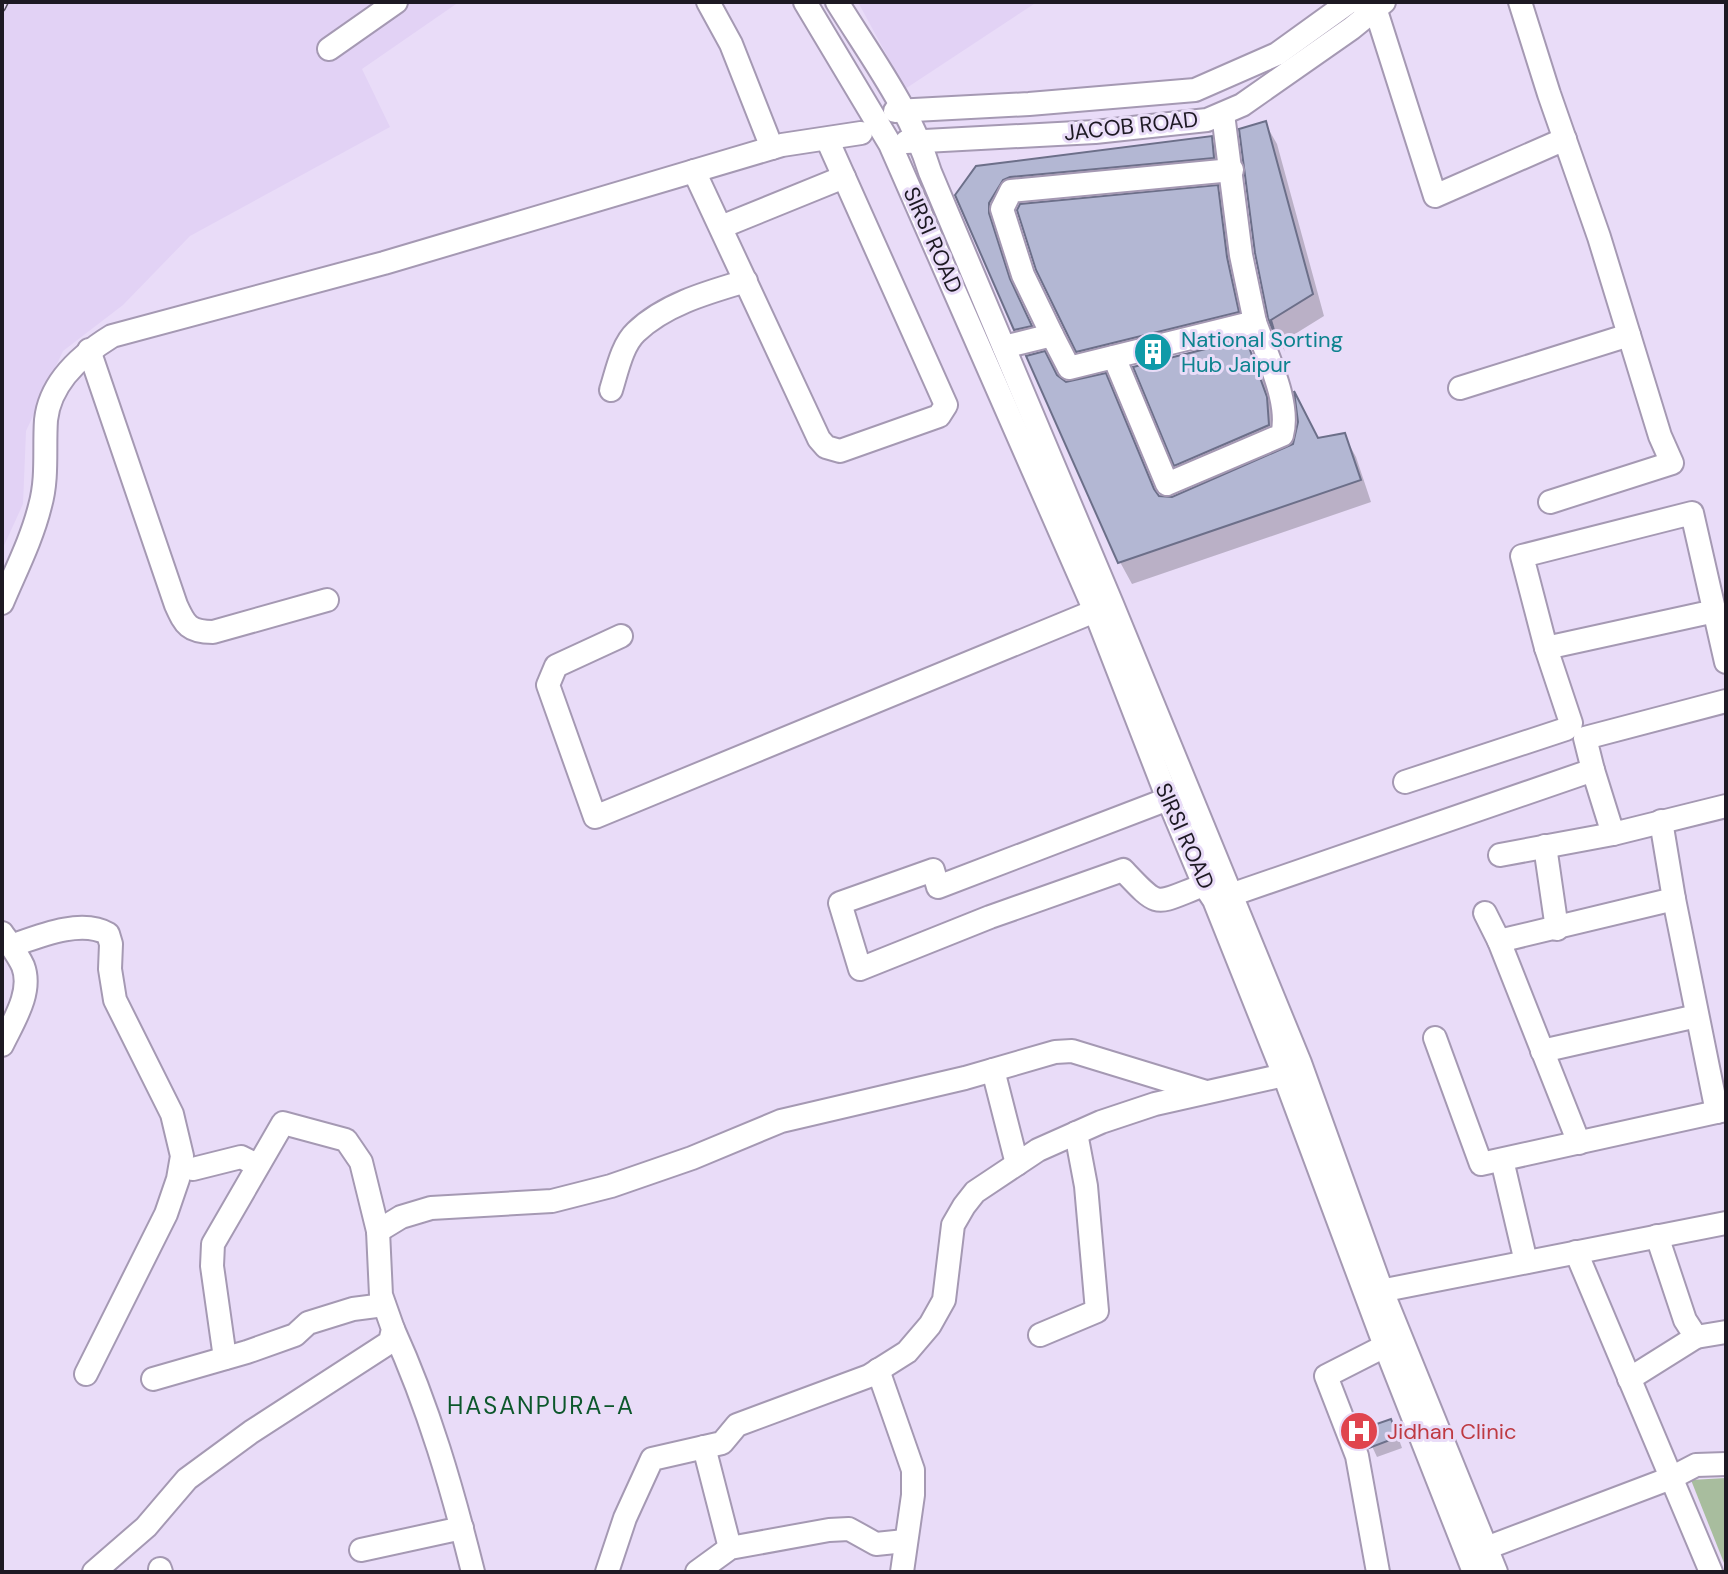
<svg xmlns="http://www.w3.org/2000/svg" width="1728" height="1574" font-family="'DM Sans',sans-serif">
  <style>
    .built { fill: #e2d2f5 }
    .green { fill: #a8bd9e }
    .shadow { fill: #0003 }
    .building { fill: #b3b7d3; stroke: #6c6f89; stroke-width: 2 }
    .lines { fill: none; stroke-linecap: round; stroke-linejoin: round }
    .minor-casing { stroke: #a599b3; stroke-width: 26 }
    .minor { stroke: #fff; stroke-width: 22 }
    .rail-casing { stroke: #504a59; stroke-width: 8 }
    .rail { stroke: #e9dcf8; stroke-width: 5; stroke-dasharray: 15; stroke-linecap: butt }
    .labels { text-anchor: middle; dominant-baseline: central; stroke-width: 6; stroke-linejoin: round; paint-order: stroke }
    .street-label { font-size: 22px; fill: #1d1923; stroke: #e9dcf8 }
    .culture-label { font-size: 22px; fill: #0d838f; stroke: #e9dcf8; text-anchor: start }
    .health-label { font-size: 22px; fill: #be3a42; stroke: #e9dcf8; text-anchor: start }
    .neighbourhood-label { font-size: 24px; letter-spacing: 2px; fill: #0c572b; stroke: #e9dcf8 }
  </style>
  <rect width="100%" height="100%" fill="#e9dcf8"/>
  <g class="built">
    <polygon points="2,2 459,2 362,69 390,127 190,236 123,305 63,351 26,431 23,504 2,550"/>
    <polygon points="858,2 1037,2 905,89"/>
  </g>
  <polygon class="green" points="1726,1478 1726,1568 1691,1480"/>
  <g class="shadow">
    <polygon points="1265,123 1277,144 1324,316 1282,342 1285,352 1270,318"/>
    <polygon points="1211,138 1223,160 1014,201 1000,236 1021,303 1042,347 1028,351 1016,329 977,168"/>
    <polygon points="1217,188 1229,209 1249,333 1091,372 1078,351"/>
    <polygon points="1245,341 1258,362 1278,420 1280,447 1189,486 1176,465"/>
    <polygon points="1105,376 1117,397 1158,495 1164,500 1173,499 1294,446 1300,422 1318,440 1344,435 1356,457 1371,502 1132,584 1120,562 1058,378 1065,384"/>
    <polygon points="1365,1431 1396,1431 1402,1448 1377,1457"/>
  </g>
  <g class="building">
    <polygon points="1266,121 1313,294 1271,320 1279,346 1268,318 1255,253 1239,129"/>
    <polygon points="1212,136 1214,158 1010,177 1003,180 989,203 989,213 1010,279 1032,326 1014,330 955,195 976,166"/>
    <polygon points="1218,185 1227,257 1239,312 1076,352 1036,270 1017,210 1020,204"/>
    <polygon points="1246,339 1267,397 1269,425 1174,466 1133,367"/>
    <polygon points="1045,351 1057,375 1066,382 1106,373 1154,489 1159,496 1172,497 1293,444 1298,422 1294,391 1318,438 1345,433 1361,480 1118,563 1026,356"/>
    <polygon points="1391,1419 1398,1437 1369,1448 1362,1429"/>
  </g>
  <g class="lines">
    <defs>
      <g id="minor">
        <polyline points="708,2 731,44 772,148"/>
        <polyline points="805,2 890,144 1095,611 1168,799 1204,885 1214,900 1284,1075 1385,1346 1474,1572"/>
        <path d="M837,2C871,57 911,110 930,172L1112,604L1300,1063L1382,1291L1496,1572"/>
        <polyline points="1520,2 1549,94 1599,237 1660,436 1672,463 1550,502"/>
        <polyline points="1362,4 1378,17 1435,196 1565,139"/>
        <polyline points="329,49 396,2"/>
        <polyline points="895,111 1029,104 1195,90 1277,54 1349,2"/>
        <polyline points="906,142 1095,132 1207,120 1242,105 1352,28 1384,2"/>
        <polyline points="694,171 819,439 826,447 840,451 939,416 946,405 827,139"/>
        <polyline points="721,227 844,177"/>
        <polyline points="1052,335 1069,368 1255,322 1241,255 1223,114"/>
        <polyline points="1004,347 1052,335 1023,275 1002,209 1011,191 1232,170"/>
        <path d="M89,350L176,605C185,625 189,632 213,632L327,600"/>
        <path d="M1114,357L1167,484L1282,435C1291,403 1266,354 1255,322"/>
        <polyline points="1460,388 1629,335"/>
        <path d="M611,390C617,371 622,345 636,332C665,304 709,292 746,281"/>
        <path d="M2,603C15,572 32,539 40,506C48,478 44,449 46,420C50,382 81,355 112,336L384,263L782,145L861,133"/>
        <polyline points="1715,611 1546,648 1522,556 1692,513 1726,662"/>
        <polyline points="621,636 556,666 548,685 595,817 1107,606"/>
        <polyline points="1593,770 1613,834 1726,806"/>
        <polyline points="1405,782 1566,729 1571,723 1546,648"/>
        <path d="M1168,799L938,887L933,870L840,903L860,969L990,917L1123,870C1161,910 1153,904 1204,885"/>
        <polyline points="1545,846 1557,929"/>
        <polyline points="1500,855 1613,834"/>
        <polyline points="1219,899 1593,770 1585,738 1726,701"/>
        <polyline points="1674,899 1717,1112"/>
        <polyline points="1485,913 1499,941"/>
        <path d="M2,933C9,943 18,955 23,966C33,992 13,1022 2,1045"/>
        <path d="M11,946C37,937 81,918 108,934L111,944L110,969L115,1000L172,1114L182,1156L178,1179L166,1214L86,1374"/>
        <polyline points="1435,1038 1481,1164 1726,1110"/>
        <polyline points="1542,1051 1697,1016"/>
        <polyline points="993,1070 1017,1164"/>
        <polyline points="1579,1143 1499,941 1674,899 1661,821"/>
        <polyline points="1502,1160 1526,1262"/>
        <polyline points="193,1169 241,1157 257,1165"/>
        <polyline points="378,1231 401,1217 431,1208 552,1201 611,1186 692,1158 781,1121 965,1078 1055,1052 1072,1051 1206,1092"/>
        <polyline points="1657,1236 1685,1320 1696,1337 1726,1332"/>
        <polyline points="1576,1252 1711,1572"/>
        <polyline points="1370,1293 1726,1223"/>
        <path d="M393,1329C429,1408 452,1488 473,1572"/>
        <polyline points="1040,1335 1097,1311 1086,1186 1076,1133"/>
        <polyline points="878,1370 913,1470 913,1495 902,1572"/>
        <polyline points="153,1379 247,1352 295,1335 308,1323 353,1309 384,1305"/>
        <polyline points="1629,1379 1696,1337"/>
        <polyline points="704,1447 730,1548"/>
        <polyline points="361,1550 462,1528"/>
        <polyline points="1473,1553 1671,1478 1696,1465 1726,1464"/>
        <polyline points="160,1569 161,1572"/>
        <polyline points="94,1572 146,1527 187,1479 251,1432 390,1342 393,1329 381,1295 378,1231 361,1162 346,1140 283,1123 213,1244 212,1266 225,1358"/>
        <polyline points="607,1572 625,1518 652,1459 722,1443 737,1425 869,1376 907,1352 930,1325 944,1300 953,1225 964,1206 975,1192 1038,1150 1101,1122 1155,1104 1284,1075"/>
        <polyline points="697,1572 730,1548 829,1530 849,1529 876,1544 905,1541"/>
        <polyline points="1378,1572 1357,1456 1326,1376 1385,1346"/>
      </g>
    </defs>
    <use href="#minor" class="minor-casing"/>
    <use href="#minor" class="minor"/>
    <defs>
      <polyline id="rail" points="2,8 5,2"/>
    </defs>
    <use href="#rail" class="rail-casing"/>
    <use href="#rail" class="rail"/>
  </g>
  <defs>
    <symbol id="building-disc" viewBox="-11 -11 22 22"><circle r="9.5" fill="#0f9aa8" stroke="#e9dcf8"/><path d="M-4-6H4V6H1V3H-1V6H-4ZM-2.5-4.3h1.7v1.8h-1.7ZM.8-4.3h1.7v1.8H.8ZM-2.5-1h1.7V.8h-1.7ZM.8-1h1.7V.8H.8Z" fill="#fff"/></symbol>
    <symbol id="hospital-disc" viewBox="-11 -11 22 22"><circle r="9.5" fill="#e0444e" stroke="#e9dcf8"/><path d="M-5-5h3v3.5h4V-5h3V5h-3V1.5h-4V5h-3Z" fill="#fff"/></symbol>
  </defs>
  <g fill-rule="evenodd">
    <use href="#building-disc" x="1131" y="330" width="44" height="44"/>
    <use href="#hospital-disc" x="1337" y="1409" width="44" height="44"/>
  </g>
  <g class="labels">
    <g class="street-label">
      <text transform="translate(1131 126) rotate(-6)">JACOB ROAD</text>
      <text transform="translate(933 240) rotate(66)">SIRSI ROAD</text>
      <text transform="translate(1185 836) rotate(66)">SIRSI ROAD</text>
    </g>
    <g class="culture-label">
      <text x="1181" y="339">National Sorting<tspan x="1181" dy="25">Hub Jaipur</tspan></text>
    </g>
    <g class="health-label">
      <text x="1387" y="1431">Jidhan Clinic</text>
    </g>
    <g class="neighbourhood-label">
      <text x="541" y="1405">HASANPURA-A</text>
    </g>
  </g>
  <rect width="1728" height="1574" fill="none" stroke="#1d1923" stroke-width="8"/>
</svg>
